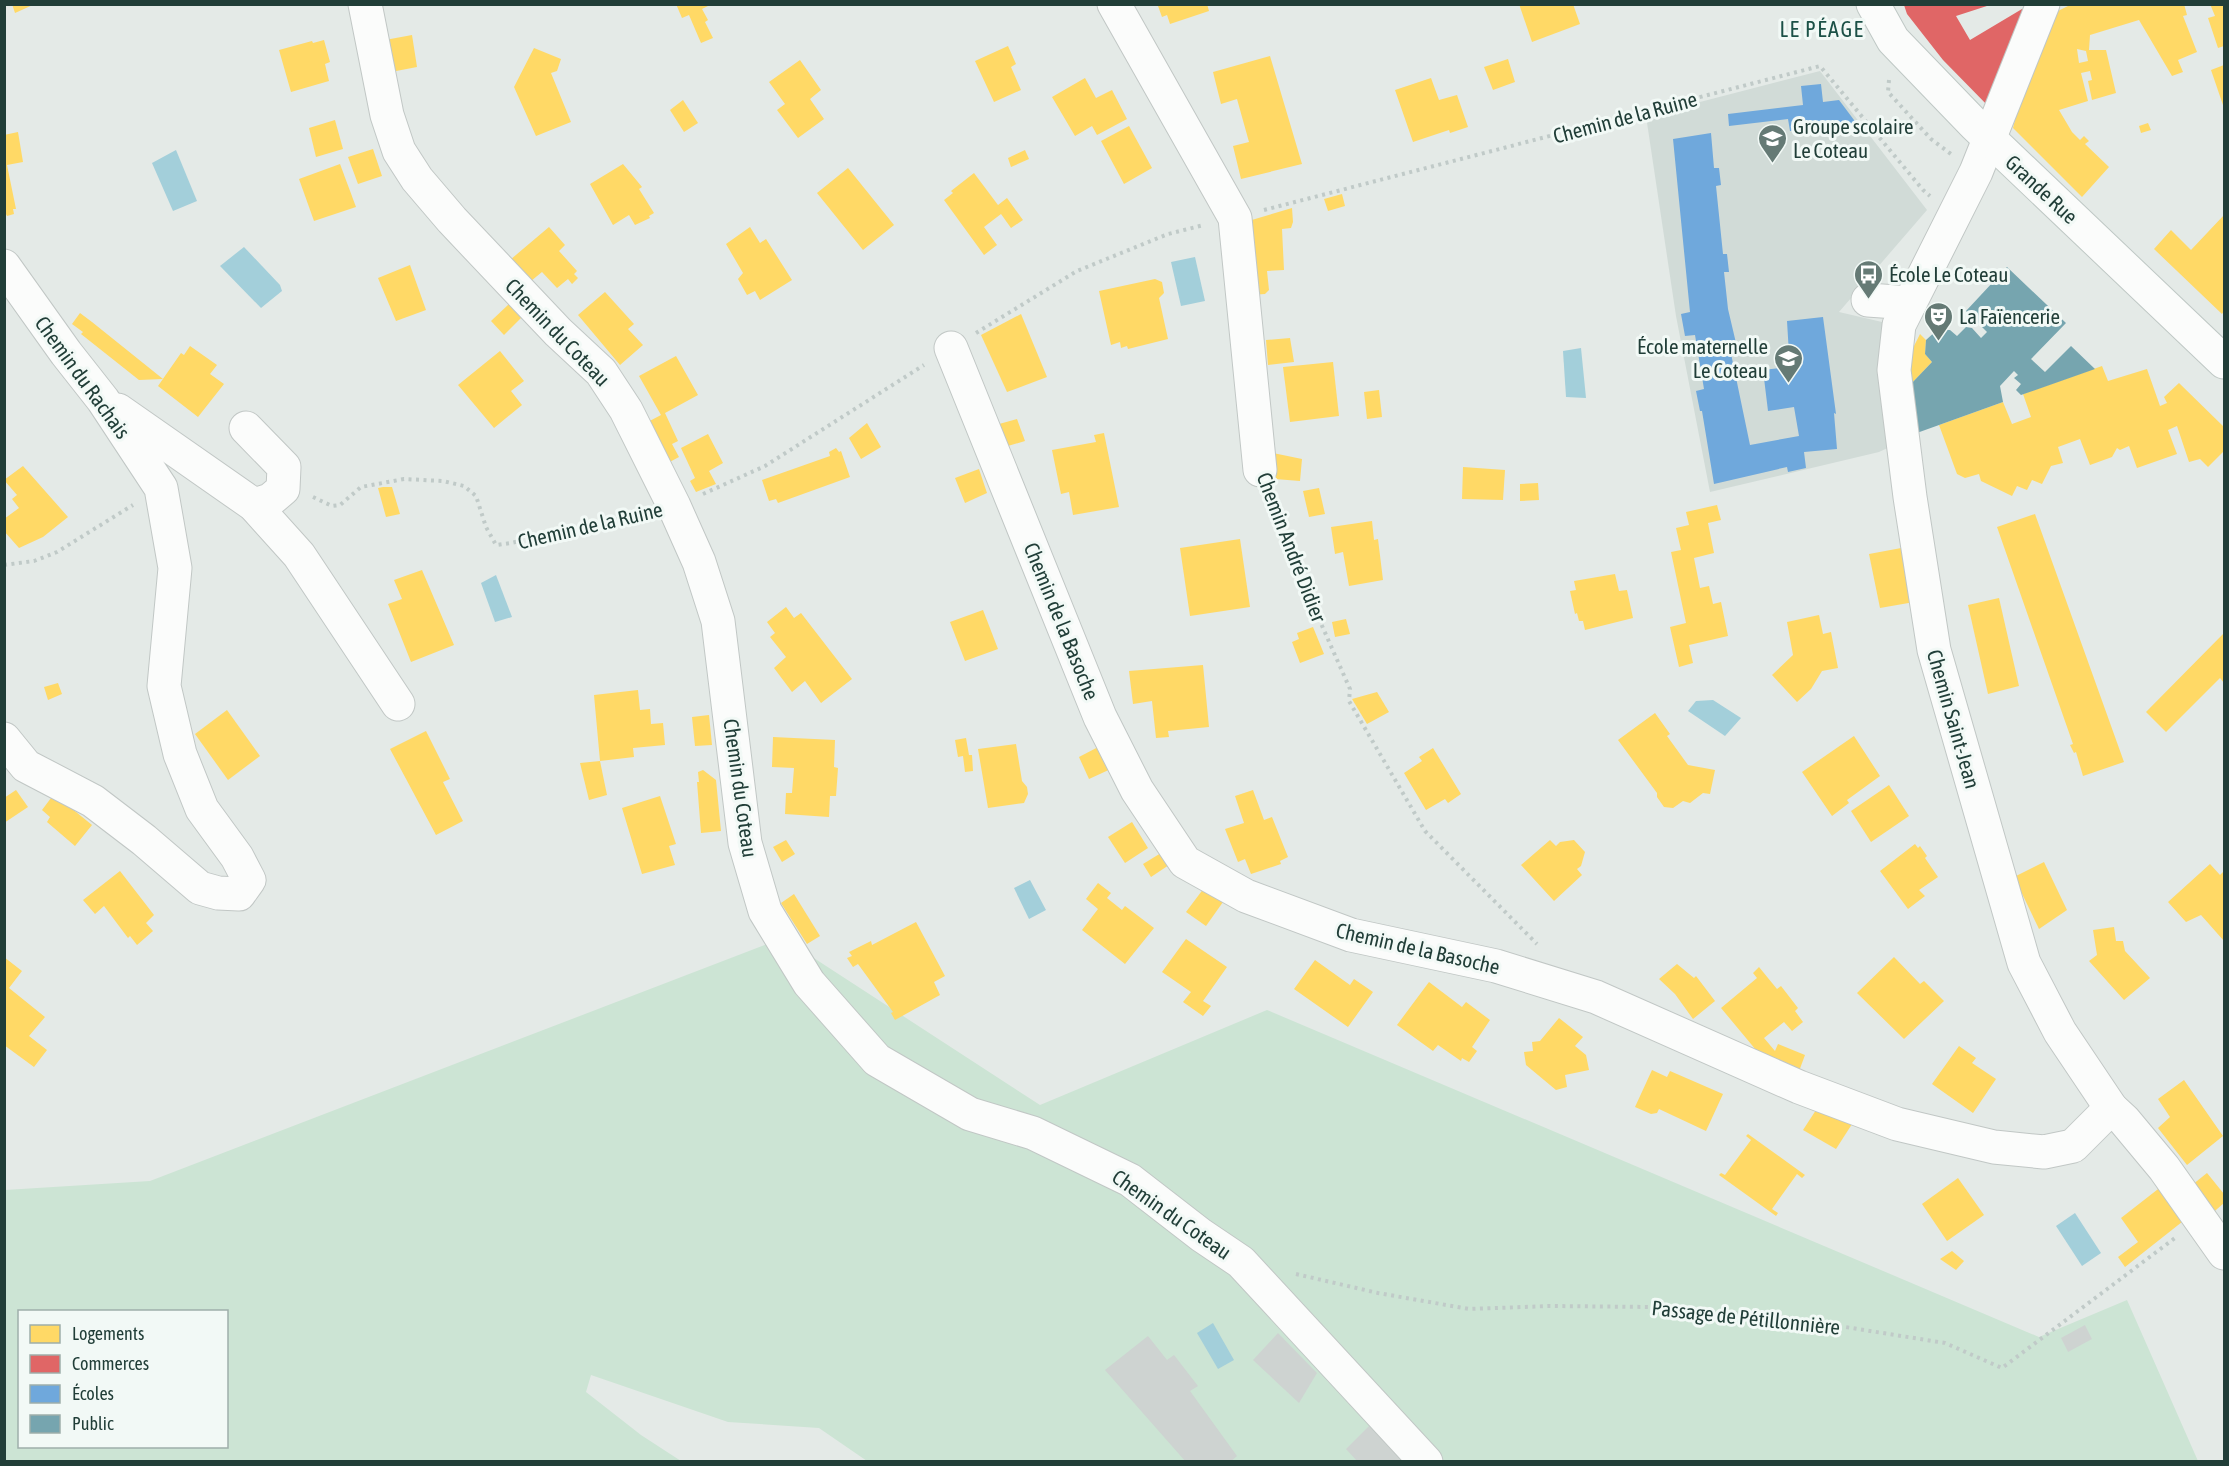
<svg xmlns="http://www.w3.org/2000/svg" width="2229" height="1466" font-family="'Asap Condensed',sans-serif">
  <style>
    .built { fill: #d1dbd7 }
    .green { fill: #cce4d4; fill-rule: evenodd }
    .water { fill: #a3cfda }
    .homes { fill: #ffd966; fill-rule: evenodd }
    .shops { fill: #e06666 }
    .schools { fill: #6fa8dc }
    .public { fill: #76a5af }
    .building { fill: #ced3d1 }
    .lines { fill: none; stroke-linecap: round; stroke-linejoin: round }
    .minor-casing { stroke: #c1c7c5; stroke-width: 35 }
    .secondary-casing { stroke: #bfc8c5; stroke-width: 35 }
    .path { stroke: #c0cac8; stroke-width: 4; stroke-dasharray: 3 4.5; stroke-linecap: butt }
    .minor { stroke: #fbfcfb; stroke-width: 33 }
    .secondary { stroke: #fbfcfb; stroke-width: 33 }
    .labels { text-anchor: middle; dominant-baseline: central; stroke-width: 6; stroke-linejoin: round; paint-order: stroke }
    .street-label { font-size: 21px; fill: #213e38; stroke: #f2f9f6 }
    .poi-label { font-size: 21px; fill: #213e38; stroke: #f2f9f6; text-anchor: start }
    .neighbourhood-label { font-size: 22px; letter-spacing: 1.5px; fill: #1c5147; stroke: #f2f9f6 }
  </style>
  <rect width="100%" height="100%" fill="#e4eae7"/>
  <polygon class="built" points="1820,71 1927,210 1839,312 1882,322 1896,444 1879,452 1710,492 1676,316 1646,116"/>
  <path class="green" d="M783,938L1040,1105L1267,1010L2039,1337L2127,1300L2198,1461H867L819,1428L728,1422L591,1375L586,1392L641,1435L681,1461L5,1462V1190L150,1181ZM20,1312H226V1446H20Z"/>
  <g class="water">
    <polygon points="176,150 197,201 173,211 152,163"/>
    <polygon points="244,247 280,285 282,291 261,308 220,266"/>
    <polygon points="1195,257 1205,301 1181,306 1171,262"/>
    <polygon points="1581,348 1586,398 1566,397 1563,351"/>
    <polygon points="496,575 512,617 495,622 481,583"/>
    <polygon points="1713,700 1741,718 1725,736 1688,711 1696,701"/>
    <polygon points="1030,880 1046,910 1029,919 1014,888"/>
    <polygon points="2075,1213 2101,1253 2082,1266 2056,1226"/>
    <polygon points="1213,1323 1234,1360 1218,1369 1197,1333"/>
  </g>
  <g class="homes">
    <polygon points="12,4 35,4 15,13"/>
    <polygon points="676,4 712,4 702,9 708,20 705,22 713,38 701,43 689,15 682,18"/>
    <polygon points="1163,4 1207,4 1209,11 1170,24 1167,15 1162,17 1158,6"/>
    <polygon points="1519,4 1573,4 1580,24 1532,42"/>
    <path d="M2072,4H2184L2187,15L2183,16L2197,52L2178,60L2183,72L2172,76L2139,20L2090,35L2089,50H2106L2116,93L2092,100L2088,81L2092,80L2090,71L2081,73L2088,101L2059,110L2072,132L2080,140L2084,136L2089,141L2085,144L2109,167L2082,197L2013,128L2023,87L2052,14ZM2077,49L2086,51L2088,61L2079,63Z"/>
    <polygon points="2210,4 2224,4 2224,46 2218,48 2208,18 2215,16"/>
    <polygon points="412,35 417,67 391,72 385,40"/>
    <polygon points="324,40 330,62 325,64 329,81 291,92 279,50 312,41 313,43"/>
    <polygon points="1008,46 1016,64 1011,67 1021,90 994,102 975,61"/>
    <polygon points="534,48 561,59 557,71 551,73 571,122 536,136 514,87"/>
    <polygon points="1270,56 1302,164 1241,179 1233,146 1249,142 1237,99 1221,104 1213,72"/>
    <polygon points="1508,59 1515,82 1493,90 1484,67"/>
    <polygon points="800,60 821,90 810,99 824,119 798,138 777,110 785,104 769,82"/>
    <polygon points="2224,65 2224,108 2211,70"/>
    <polygon points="1085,78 1096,98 1112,90 1127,119 1097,135 1092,126 1075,136 1052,97"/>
    <polygon points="1431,78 1439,100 1457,95 1468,127 1450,133 1449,130 1413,142 1395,90"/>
    <polygon points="683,100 698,123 684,132 670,110"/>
    <polygon points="335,120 343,149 316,157 309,128"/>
    <polygon points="2148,123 2151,130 2141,133 2139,126"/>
    <polygon points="1129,126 1152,168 1124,184 1101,141"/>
    <polygon points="18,132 23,162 7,165 16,209 13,209 14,214 7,216 4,210 4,135"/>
    <polygon points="373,149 382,176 358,184 348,157"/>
    <polygon points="1025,150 1029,159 1011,167 1008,158"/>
    <polygon points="340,164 356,207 314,221 299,179"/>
    <polygon points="623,164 642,187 639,189 654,213 649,216 650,218 635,225 629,215 613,225 590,184"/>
    <polygon points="848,168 894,225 863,250 817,193"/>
    <polygon points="974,173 998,205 1007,198 1023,220 1011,228 1001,214 984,227 997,245 984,255 944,200 953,193 951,191"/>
    <polygon points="1342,194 1345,206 1328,211 1324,199"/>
    <polygon points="1292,208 1293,222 1291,228 1282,229 1284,270 1267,271 1269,290 1265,294 1250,295 1245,222"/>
    <polygon points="2224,215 2224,311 2222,314 2154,249 2171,230 2191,250"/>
    <polygon points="549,227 565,245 559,251 577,271 574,274 578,278 572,284 568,279 557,288 542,272 531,281 510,260"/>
    <polygon points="750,227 760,243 766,239 792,280 760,300 755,291 747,295 738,279 743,273 726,244"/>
    <polygon points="410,265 426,310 396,321 378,278"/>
    <polygon points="1155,279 1162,282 1164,293 1159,298 1168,339 1128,349 1127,346 1121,348 1120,342 1111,345 1099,291"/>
    <polygon points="605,292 634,324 628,329 643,345 620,365 578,315"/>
    <polygon points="509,304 521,318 504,335 491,321"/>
    <polygon points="80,313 92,322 163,379 139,380 81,334 83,332 72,324"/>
    <polygon points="1021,314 1047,377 1007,392 981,335"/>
    <polygon points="1920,334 1926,340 1925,354 1932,362 1910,385 1908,365 1913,348"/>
    <polygon points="1290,338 1294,362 1268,365 1266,340"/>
    <polygon points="190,346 217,365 210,374 224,384 198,417 158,386 181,353 184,355"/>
    <polygon points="500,351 524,381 511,391 522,405 494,428 458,385"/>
    <polygon points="676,356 698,395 665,413 678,441 672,444 679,457 664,465 642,425 661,415 639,376"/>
    <polygon points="1333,362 1339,416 1290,422 1283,367"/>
    <polygon points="2102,366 2108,381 2147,369 2160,406 2167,403 2164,397 2179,383 2224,427 2224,451 2208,467 2200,459 2189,462 2177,426 2168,430 2177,454 2137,468 2129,446 2120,450 2117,448 2112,457 2090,465 2080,439 2058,447 2063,463 2051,466 2042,484 2032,480 2027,490 2017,486 2012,496 1981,481 1979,474 1965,478 1957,474 1939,425 2003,402 2012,424 2031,417 2023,394"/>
    <polygon points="1379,390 1382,417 1367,419 1364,392"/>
    <polygon points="1017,419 1025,441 1001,448 992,426"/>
    <polygon points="867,423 881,447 861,459 849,438"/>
    <polygon points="1104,433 1119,507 1073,515 1069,492 1061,494 1052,450 1096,442 1094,435"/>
    <polygon points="708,434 723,463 709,471 716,484 696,492 690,481 695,478 681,448"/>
    <polygon points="836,448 839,452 841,451 850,477 778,503 776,499 769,501 762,480 830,456 829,452"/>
    <polygon points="1273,453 1302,459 1300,481 1275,479"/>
    <polygon points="23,466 68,517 43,537 19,548 4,531 4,519 19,508 12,499 17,495 4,480"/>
    <polygon points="1463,467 1505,470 1503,500 1462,499"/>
    <polygon points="979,469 987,493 965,503 955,478"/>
    <polygon points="1538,483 1539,500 1520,501 1520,484"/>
    <polygon points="383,487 392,487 400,514 386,517 378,488"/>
    <polygon points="1319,488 1325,514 1309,517 1303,491"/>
    <polygon points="1717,505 1721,520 1708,523 1714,553 1694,558 1700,588 1709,586 1713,604 1721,602 1728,636 1689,645 1693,663 1679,667 1670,627 1686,623 1671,552 1681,550 1676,528 1689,525 1686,512"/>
    <polygon points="2035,514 2124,762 2083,776 2076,752 2074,753 2070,745 2073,744 1997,527"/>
    <polygon points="1372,521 1374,540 1378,539 1383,580 1349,586 1343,552 1335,554 1331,527"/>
    <polygon points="1240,539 1250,607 1190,616 1180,548"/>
    <polygon points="1912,546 1920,601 1880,608 1869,554"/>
    <polygon points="422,570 454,645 411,662 388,604 402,599 394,580"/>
    <polygon points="1615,574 1619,591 1627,590 1633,618 1585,630 1583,621 1579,621 1577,613 1575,614 1570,591 1576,590 1574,581"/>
    <polygon points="1999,598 2019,686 1988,694 1968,605"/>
    <polygon points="786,607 794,618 801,613 852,679 821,703 805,681 792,692 774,668 786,657 770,637 775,633 767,622"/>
    <polygon points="983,610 998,649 965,661 950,622"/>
    <polygon points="1819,615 1823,634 1831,632 1838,668 1822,671 1811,689 1797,702 1772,675 1793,655 1787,622"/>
    <polygon points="1346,619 1350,634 1335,637 1332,622"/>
    <polygon points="1313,627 1324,654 1300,663 1292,642 1299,639 1297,633"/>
    <polygon points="2224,633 2224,683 2220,678 2166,732 2146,712"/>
    <polygon points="1203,665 1209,727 1168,731 1169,737 1156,738 1152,701 1133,704 1129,671"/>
    <polygon points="58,683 62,694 48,700 44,687"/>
    <polygon points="638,690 640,710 650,709 651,724 663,723 665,745 633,748 634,757 600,761 594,695"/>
    <polygon points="1377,692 1389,712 1367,724 1352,699"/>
    <polygon points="227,710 260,756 228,780 195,734"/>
    <polygon points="1655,713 1670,734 1667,736 1688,765 1715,770 1710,794 1703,793 1690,803 1683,801 1673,808 1664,807 1657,797 1657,793 1618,740"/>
    <polygon points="709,715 712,745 695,746 692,717"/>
    <polygon points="426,731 450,779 443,782 463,821 436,835 390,749"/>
    <polygon points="1854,736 1880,776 1847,800 1849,803 1832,816 1802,772"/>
    <polygon points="773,737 835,740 834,767 838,768 836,796 830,796 829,817 785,814 786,793 792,793 794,768 772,767"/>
    <polygon points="966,738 969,755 972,755 973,771 965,772 963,756 958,757 955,740"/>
    <polygon points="1016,744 1022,781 1027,787 1028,794 1024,803 988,808 978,749"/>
    <polygon points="1102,745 1113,768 1089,779 1079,757"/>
    <polygon points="1433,748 1461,794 1448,803 1445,799 1426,810 1404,773 1422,761 1419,757"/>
    <polygon points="600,761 607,795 589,800 580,763"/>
    <polygon points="703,770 716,780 721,831 701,833 697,782 699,782 698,772"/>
    <polygon points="1889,785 1909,816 1871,842 1851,811"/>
    <polygon points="16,790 28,807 4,823 4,798"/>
    <polygon points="1253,790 1264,820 1272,817 1288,857 1280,861 1281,864 1251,874 1245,859 1238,862 1225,829 1244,823 1235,796"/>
    <polygon points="54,794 92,825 75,846 47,822 50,817 42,810"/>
    <polygon points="660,796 676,844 669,846 675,865 642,874 622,808"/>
    <polygon points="1132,822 1148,848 1125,863 1108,837"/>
    <polygon points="786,840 795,854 782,862 773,847"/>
    <polygon points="1550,840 1556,846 1560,842 1574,840 1585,852 1581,866 1577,869 1582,875 1554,901 1521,865"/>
    <polygon points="1915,844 1918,848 1920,846 1927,856 1925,858 1938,877 1919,890 1925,896 1908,909 1880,871"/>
    <polygon points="1161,853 1169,865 1151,877 1143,864"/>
    <polygon points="2044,862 2067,910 2039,929 2014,877"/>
    <polygon points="2210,864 2220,875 2224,871 2224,941 2201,915 2186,922 2168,902"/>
    <polygon points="120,871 154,915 146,923 153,931 137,945 130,936 128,938 104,906 95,914 83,900"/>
    <polygon points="1098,883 1111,893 1107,898 1122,910 1125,906 1154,928 1125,964 1082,930 1098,909 1086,899"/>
    <polygon points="1204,888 1223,902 1206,926 1186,912"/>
    <polygon points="794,894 820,936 807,944 781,903"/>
    <polygon points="916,922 945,976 934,982 940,995 895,1020 891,1013 893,1012 858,964 853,967 847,958 852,956 849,952 871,941 872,945"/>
    <polygon points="2114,927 2116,941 2123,941 2125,951 2150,978 2124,1000 2089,961 2097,955 2093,930"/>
    <polygon points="1186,939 1227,967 1203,1001 1211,1006 1203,1016 1183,1002 1191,992 1162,972"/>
    <polygon points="4,957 22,971 9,988 45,1017 29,1036 47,1050 34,1067 4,1045"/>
    <polygon points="1894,957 1920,984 1924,981 1944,1001 1904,1039 1857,993"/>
    <polygon points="1315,960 1350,985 1354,979 1373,992 1348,1027 1294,989"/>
    <polygon points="1677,964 1694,978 1696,976 1715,1001 1693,1019 1675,994 1659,979"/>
    <polygon points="1759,967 1777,989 1781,986 1798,1008 1795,1011 1803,1022 1792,1031 1784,1022 1764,1038 1775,1051 1778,1044 1805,1055 1798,1074 1766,1062 1721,1008 1757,978 1753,973"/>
    <polygon points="1429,982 1462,1007 1466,1002 1490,1020 1472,1047 1477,1051 1469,1062 1462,1058 1461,1061 1438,1045 1433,1051 1397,1025"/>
    <polygon points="1559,1018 1583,1037 1575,1046 1586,1055 1589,1070 1565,1075 1567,1087 1556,1090 1526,1065 1524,1052 1533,1051 1532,1042 1540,1041"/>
    <polygon points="1959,1046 1976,1058 1972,1063 1996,1079 1973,1113 1932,1084"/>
    <polygon points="1652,1070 1667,1077 1670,1071 1723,1094 1706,1131 1659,1109 1657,1113 1651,1114 1635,1107"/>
    <polygon points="2184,1080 2223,1136 2187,1165 2158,1128 2170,1117 2158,1099"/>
    <polygon points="1818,1107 1854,1121 1836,1149 1803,1130"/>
    <polygon points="1748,1134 1805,1175 1802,1178 1797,1174 1772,1209 1778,1213 1776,1216 1719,1175 1721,1173 1725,1175 1751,1140 1746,1136"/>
    <polygon points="2207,1173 2224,1194 2224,1203 2209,1216 2192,1185"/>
    <polygon points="1958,1178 1984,1215 1947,1241 1922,1204"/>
    <polygon points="2162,1186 2187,1218 2125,1267 2118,1257 2138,1242 2121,1218"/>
    <polygon points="1952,1251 1964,1261 1956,1270 1940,1259"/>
  </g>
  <polygon class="shops" points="1904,5 1990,5 1956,16 1970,40 2022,9 2028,20 1992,110 1943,60 1907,14"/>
  <g class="schools">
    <polygon points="1821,84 1823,102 1839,100 1857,124 1790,131 1788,119 1729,126 1728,114 1803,105 1801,86"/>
    <polygon points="1711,133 1714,168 1719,168 1721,185 1716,186 1723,254 1727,254 1729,272 1724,272 1728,309 1736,343 1729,344 1750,445 1799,436 1794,407 1768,411 1763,370 1788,367 1787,354 1789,354 1787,321 1823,317 1836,414 1834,413 1837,449 1804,452 1806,468 1788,472 1787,467 1714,484 1702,411 1700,411 1696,391 1704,389 1695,335 1685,336 1681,314 1690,312 1673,139"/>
  </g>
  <polygon class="public" points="2007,267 2066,323 2031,359 2045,372 2071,346 2095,369 2021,395 2016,390 2021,384 2014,378 2018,375 2014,371 2000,386 2003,402 1914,434 1910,385 1932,362 1925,354 1926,340 1937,330 1950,330 1957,336 1966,327 1972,328 1981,338 1987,332 1966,311"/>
  <g class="building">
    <polygon points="2085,1325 2092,1339 2068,1352 2061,1338"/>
    <polygon points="1278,1333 1317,1373 1299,1403 1253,1360"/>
    <polygon points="1148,1336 1167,1360 1174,1355 1198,1386 1190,1391 1237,1456 1230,1462 1186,1462 1105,1370"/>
    <polygon points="1369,1426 1404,1462 1358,1462 1346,1449"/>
  </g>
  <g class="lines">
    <defs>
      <g id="minor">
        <polyline points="365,4 387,115 399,151 417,179 452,220 558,332 601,372 626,410 674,506 699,562 718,621 745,843 765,911 809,983 877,1060 970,1114 1033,1133 1130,1180 1201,1235 1241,1262 1426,1462"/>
        <polyline points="1114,4 1235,218 1260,470"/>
        <polyline points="2043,4 1976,172 1899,325 1894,370 1910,497 1934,650 2024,963 2060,1032 2111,1108 2124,1120 2164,1168 2224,1253"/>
        <polyline points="4,266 66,353 103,400 161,488 175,568 164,686 180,754 202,809 237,857 249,880 239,894 218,893 200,888 144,840 93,801 26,766 4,739"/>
        <polyline points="1868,300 1910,303"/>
        <polyline points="951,348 1100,717 1137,790 1185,862 1246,896 1351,935 1496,966 1596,997 1799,1087 1897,1124 1994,1147 2044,1152 2073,1146 2111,1108"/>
        <polyline points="118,410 254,505 299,555 398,704"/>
        <polyline points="246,428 284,467 283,489 270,500 254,505"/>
      </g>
      <polyline id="secondary" points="1873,4 1893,40 1975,125 2224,362"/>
    </defs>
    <use href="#minor" class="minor-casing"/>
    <use href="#secondary" class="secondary-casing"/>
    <g class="path">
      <polyline points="1889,80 1888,92 1931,139 1951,154"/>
      <polyline points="1264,210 1820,66 1923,190 1930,196"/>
      <polyline points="976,333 1077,271 1168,234 1204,225"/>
      <polyline points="703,494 765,466 924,365"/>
      <polyline points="313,497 332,506 340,505 361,487 404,479 443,481 464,486 476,496 486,527 496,545 511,543 642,513"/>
      <polyline points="1271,500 1288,549 1350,689 1349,701 1425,831 1537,944"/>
      <polyline points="4,565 34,561 57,552 133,505"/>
      <polyline points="1296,1274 1378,1293 1469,1309 1550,1306 1652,1307 1783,1317 1945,1343 2002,1368 2175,1238"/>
    </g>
    <use href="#minor" class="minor"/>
    <use href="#secondary" class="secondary"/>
  </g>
  <defs>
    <symbol id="school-pin" viewBox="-11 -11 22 30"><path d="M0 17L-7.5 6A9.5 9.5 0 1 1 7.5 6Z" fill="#657a75" stroke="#f2f9f6"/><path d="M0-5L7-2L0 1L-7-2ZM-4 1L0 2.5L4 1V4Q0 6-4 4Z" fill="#fff"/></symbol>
    <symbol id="bus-pin" viewBox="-11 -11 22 30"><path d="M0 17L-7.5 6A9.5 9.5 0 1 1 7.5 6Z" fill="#657a75" stroke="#f2f9f6"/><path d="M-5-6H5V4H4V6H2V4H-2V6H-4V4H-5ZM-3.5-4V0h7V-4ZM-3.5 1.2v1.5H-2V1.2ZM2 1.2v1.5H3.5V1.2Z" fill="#fff"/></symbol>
    <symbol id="theatre-pin" viewBox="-11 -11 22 30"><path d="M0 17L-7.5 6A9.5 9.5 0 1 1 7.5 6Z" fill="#657a75" stroke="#f2f9f6"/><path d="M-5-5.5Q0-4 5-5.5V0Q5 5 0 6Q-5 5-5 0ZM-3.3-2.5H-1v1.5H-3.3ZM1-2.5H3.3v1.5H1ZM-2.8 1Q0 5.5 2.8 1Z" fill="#fff"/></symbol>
  </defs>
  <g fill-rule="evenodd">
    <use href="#school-pin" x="1756" y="122" width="33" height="45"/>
    <use href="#bus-pin" x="1852" y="258" width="33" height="45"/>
    <use href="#theatre-pin" x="1922" y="300" width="33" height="45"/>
    <use href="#school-pin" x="1772" y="342" width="33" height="45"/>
  </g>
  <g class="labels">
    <g class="street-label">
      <text transform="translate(1625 117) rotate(-15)">Chemin de la Ruine</text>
      <text transform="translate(2042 189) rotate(43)">Grande Rue</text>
      <text transform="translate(558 332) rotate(46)">Chemin du Coteau</text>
      <text transform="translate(83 377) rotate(54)">Chemin du Rachais</text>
      <text transform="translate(590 525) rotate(-13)">Chemin de la Ruine</text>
      <text transform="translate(1292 547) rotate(69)">Chemin André Didier</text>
      <text transform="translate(1062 621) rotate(68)">Chemin de la Basoche</text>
      <text transform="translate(1954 719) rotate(74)">Chemin Saint-Jean</text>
      <text transform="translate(741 788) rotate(82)">Chemin du Coteau</text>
      <text transform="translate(1418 948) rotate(13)">Chemin de la Basoche</text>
      <text transform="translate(1172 1214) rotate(35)">Chemin du Coteau</text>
      <text transform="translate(1746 1317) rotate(6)">Passage de Pétillonnière</text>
    </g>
    <g class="poi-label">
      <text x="1793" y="126">Groupe scolaire<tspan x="1793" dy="24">Le Coteau</tspan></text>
      <text x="1889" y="274">École Le Coteau</text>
      <text x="1959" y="316">La Faïencerie</text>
      <text x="1768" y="346" text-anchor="end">École maternelle<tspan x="1768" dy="24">Le Coteau</tspan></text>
    </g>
    <g class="neighbourhood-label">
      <text x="1822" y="29">LE PÉAGE</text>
    </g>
  </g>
  <rect width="2229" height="1466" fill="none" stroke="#213e38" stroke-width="12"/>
  <rect x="18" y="1310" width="210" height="138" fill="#f2f9f6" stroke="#9eaeaa" stroke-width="1.5"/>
  <rect x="30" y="1325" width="30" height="18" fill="#ffd966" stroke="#9eaeaa" stroke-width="1.5"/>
  <text x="72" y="1340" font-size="18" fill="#213e38">Logements</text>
  <rect x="30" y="1355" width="30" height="18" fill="#e06666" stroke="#9eaeaa" stroke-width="1.5"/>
  <text x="72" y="1370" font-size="18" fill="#213e38">Commerces</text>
  <rect x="30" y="1385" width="30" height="18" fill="#6fa8dc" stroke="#9eaeaa" stroke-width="1.5"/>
  <text x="72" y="1400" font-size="18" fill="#213e38">Écoles</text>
  <rect x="30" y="1415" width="30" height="18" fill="#76a5af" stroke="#9eaeaa" stroke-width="1.5"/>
  <text x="72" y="1430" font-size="18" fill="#213e38">Public</text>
</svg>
